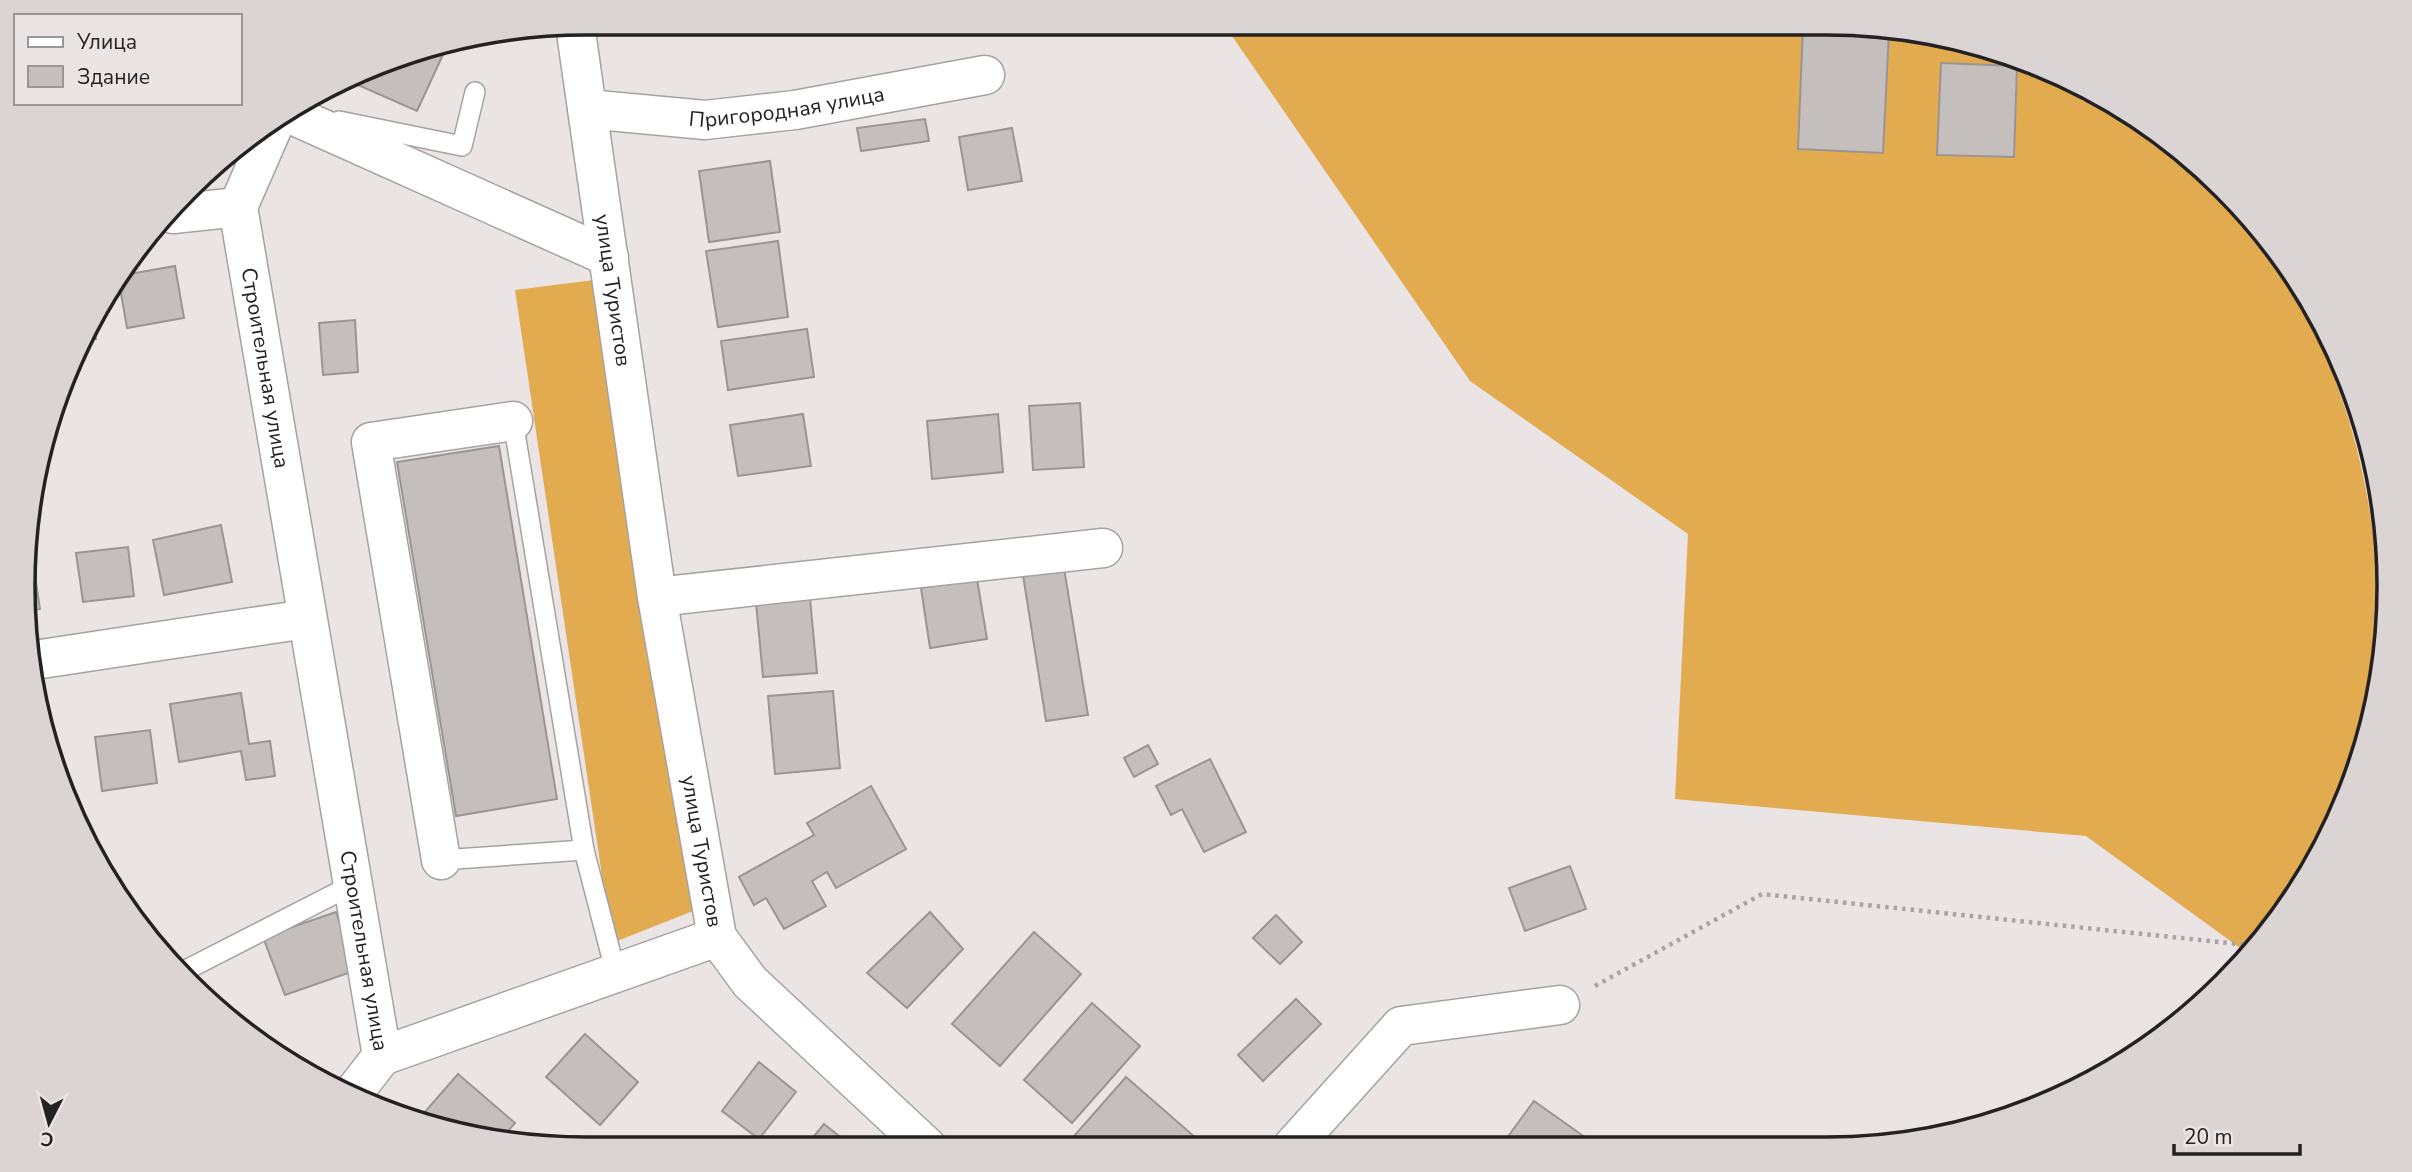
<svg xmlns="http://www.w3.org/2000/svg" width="2412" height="1172" font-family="'Nunito Sans',sans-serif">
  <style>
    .forest { fill: #e3ab50 }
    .building { fill: #c4bfbd; stroke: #9a9594; stroke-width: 2 }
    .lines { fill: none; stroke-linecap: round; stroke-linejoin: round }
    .lane-casing { stroke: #a7a2a2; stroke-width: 22 }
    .street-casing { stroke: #a7a2a2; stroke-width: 41 }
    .path { stroke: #a8a3a4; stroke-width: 4.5; stroke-dasharray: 3.5 5; stroke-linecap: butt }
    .lane { stroke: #fff; stroke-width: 19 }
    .street { stroke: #fff; stroke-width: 38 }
    .labels { text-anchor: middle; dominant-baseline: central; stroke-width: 5; stroke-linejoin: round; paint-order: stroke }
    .street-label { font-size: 21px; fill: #232121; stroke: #eae4e5 }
    .rim { fill: none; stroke: #232121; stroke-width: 3.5 }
  </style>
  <rect width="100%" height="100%" fill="#eae4e5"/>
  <g class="forest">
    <path d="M1223,23C1371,23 1520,24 1669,24C1769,24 1873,16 1971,42C1989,47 2007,55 2025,62C2293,163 2412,453 2370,731C2363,760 2344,812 2330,837C2307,878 2277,917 2251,956L2086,836L1675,799L1688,534L1470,381Z"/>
    <polygon points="602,279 693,911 612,943 515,290"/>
  </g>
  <g class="building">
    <polygon points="684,23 735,23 687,34"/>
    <polygon points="1803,26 1889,31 1883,153 1798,149"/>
    <polygon points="447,46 417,111 351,82 405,53"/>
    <polygon points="1941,63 2017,66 2014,157 1937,155"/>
    <polygon points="925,119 929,141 861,151 857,128"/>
    <polygon points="1012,128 1022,181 968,190 959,137"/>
    <polygon points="770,161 780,232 709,242 699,171"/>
    <polygon points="778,241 788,317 718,327 706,251"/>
    <polygon points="175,266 184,318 127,328 118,276"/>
    <polygon points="93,320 96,339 81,341"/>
    <polygon points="355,320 358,372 323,375 319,323"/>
    <polygon points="807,329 814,377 728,390 721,341"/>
    <polygon points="1080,403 1084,467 1033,470 1029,406"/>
    <polygon points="803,414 811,466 738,476 730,425"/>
    <polygon points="998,414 1003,472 932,479 927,421"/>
    <polygon points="499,446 557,799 456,816 397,462"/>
    <polygon points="221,525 232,582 164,595 153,540"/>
    <polygon points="128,547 134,596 83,602 76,553"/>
    <polygon points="33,562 40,609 29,611 31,563"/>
    <polygon points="1064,568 1088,715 1046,721 1023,575"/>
    <polygon points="977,579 987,639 930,648 921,588"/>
    <polygon points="810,598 817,673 763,677 756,603"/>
    <polygon points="833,691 840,768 775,774 768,696"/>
    <polygon points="241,693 249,744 270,741 275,776 246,780 241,751 179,762 170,704"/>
    <polygon points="150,730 157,783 102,791 95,737"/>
    <polygon points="1148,745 1158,764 1134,777 1124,758"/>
    <polygon points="1210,759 1246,832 1204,852 1182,809 1171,815 1156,786"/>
    <polygon points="871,786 906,849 836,888 827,872 812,881 826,906 784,929 766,898 754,905 739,877 814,835 807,823"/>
    <polygon points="1570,866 1586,909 1525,931 1509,888"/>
    <polygon points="336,912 357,970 285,995 263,937"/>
    <polygon points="930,912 963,949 907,1008 867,973"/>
    <polygon points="1276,915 1302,942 1280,964 1253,938"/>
    <polygon points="1034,932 1081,974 1000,1066 952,1024"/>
    <polygon points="1296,999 1321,1024 1263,1081 1238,1055"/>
    <polygon points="1092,1003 1140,1046 1072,1123 1024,1080"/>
    <polygon points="585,1034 638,1082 600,1125 546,1077"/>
    <polygon points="759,1062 796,1092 759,1139 722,1111"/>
    <polygon points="458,1074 515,1123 500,1140 441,1130 417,1121"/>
    <polygon points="1126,1077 1204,1145 1203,1146 1067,1144"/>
    <polygon points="1534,1101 1596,1145 1501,1146"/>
    <polygon points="824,1124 853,1147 805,1147"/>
  </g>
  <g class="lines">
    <defs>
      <g id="lane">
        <polyline points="339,121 462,146 475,92"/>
        <polyline points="513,421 584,850 616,974"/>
        <polyline points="441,860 584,850"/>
        <polyline points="180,973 352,885"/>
      </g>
      <g id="street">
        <path id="s1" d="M575,25L657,597L717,937L750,982L927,1147"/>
        <path id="s2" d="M587,109L705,120L795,110L985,75"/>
        <polyline points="290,114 609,257"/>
        <path id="s3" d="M275,122L238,207L382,1056L717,937"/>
        <polyline points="173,214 238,207"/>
        <polyline points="657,597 1103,548"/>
        <polyline points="28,661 306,619"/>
        <polyline points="441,860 371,442 513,421"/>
        <polyline points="351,1096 382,1056"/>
        <polyline points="1293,1146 1401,1026 1560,1005"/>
      </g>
    </defs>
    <use href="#lane" class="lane-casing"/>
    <use href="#street" class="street-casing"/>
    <polyline class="path" points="1595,986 1762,894 2257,946"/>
    <use href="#lane" class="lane"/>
    <use href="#street" class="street"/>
  </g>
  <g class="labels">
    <g class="street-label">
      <text stroke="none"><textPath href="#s2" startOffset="201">Пригородная улица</textPath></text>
      <text stroke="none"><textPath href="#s1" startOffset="268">улица Туристов</textPath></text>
      <text stroke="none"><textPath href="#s3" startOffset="256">Строительная улица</textPath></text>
      <text stroke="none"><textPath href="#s1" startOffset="836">улица Туристов</textPath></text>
      <text stroke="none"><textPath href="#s3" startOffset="847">Строительная улица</textPath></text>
    </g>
  </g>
  <path d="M0 0H2412V1172H0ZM586 35H1826A551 551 0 0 1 2377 586V586A551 551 0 0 1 1826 1137H586A551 551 0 0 1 35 586V586A551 551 0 0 1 586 35Z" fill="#dad4d5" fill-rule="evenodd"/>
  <path class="rim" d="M586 35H1826A551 551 0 0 1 2377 586V586A551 551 0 0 1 1826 1137H586A551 551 0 0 1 35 586V586A551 551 0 0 1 586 35Z"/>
  <rect x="14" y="14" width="228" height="91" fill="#eae4e5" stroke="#9a9697" stroke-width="2"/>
  <rect x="28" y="37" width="35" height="10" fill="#ffffff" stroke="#9a9697" stroke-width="2"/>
  <text x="77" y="49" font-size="21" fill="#232121">Улица</text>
  <rect x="28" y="66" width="35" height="21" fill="#c4bfbd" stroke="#9a9697" stroke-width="2"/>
  <text x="77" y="84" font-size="21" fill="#232121">Здание</text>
  <g transform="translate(49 1123) rotate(186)" stroke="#eae4e5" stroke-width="5" paint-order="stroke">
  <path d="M0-5L12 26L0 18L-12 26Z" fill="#232121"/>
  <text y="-10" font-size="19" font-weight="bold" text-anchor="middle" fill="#232121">С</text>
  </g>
  <path d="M2174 1144v10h126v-10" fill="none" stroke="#232121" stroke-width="3.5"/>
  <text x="2184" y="1144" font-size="21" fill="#232121" stroke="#eae4e5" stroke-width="5" paint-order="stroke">20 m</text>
</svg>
